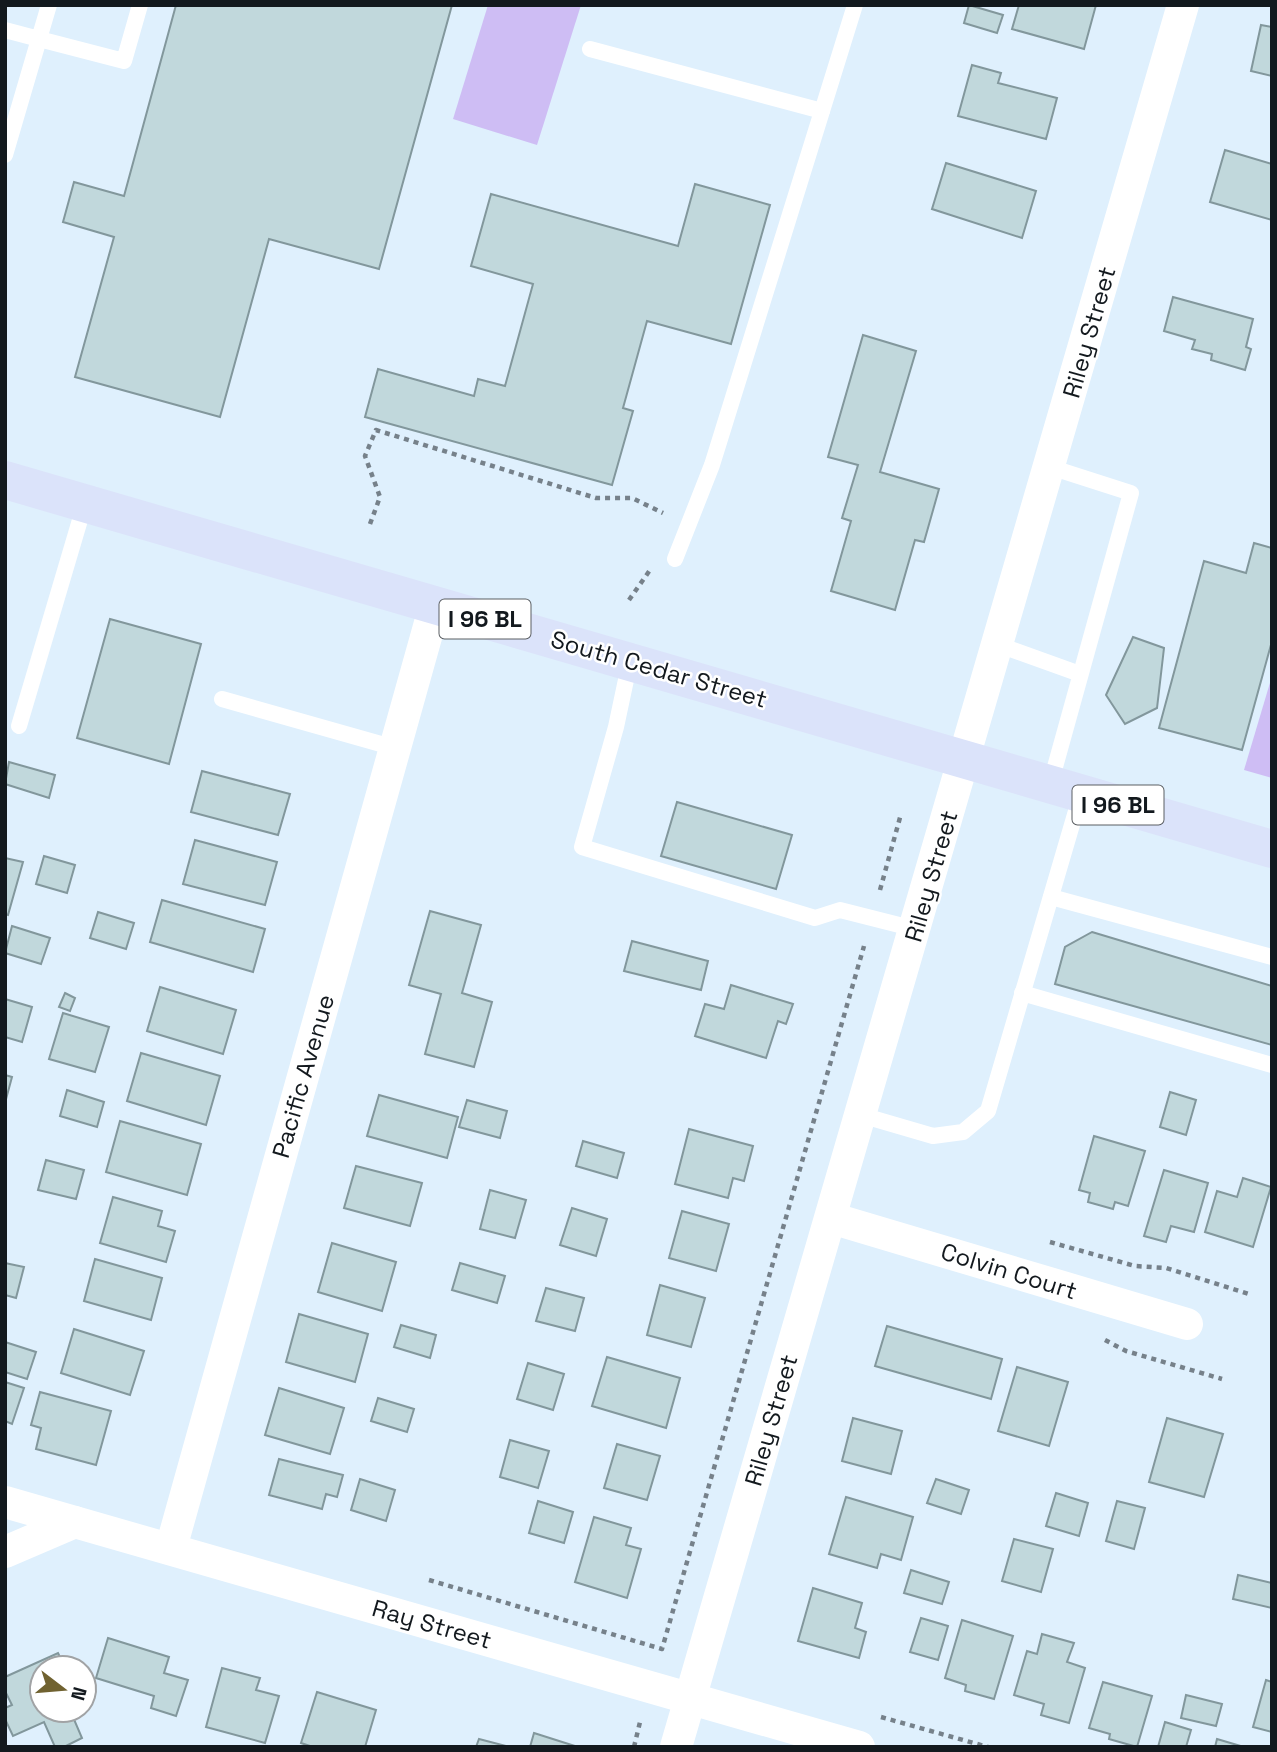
<svg xmlns="http://www.w3.org/2000/svg" width="1277" height="1752" font-family="'Space Grotesk',sans-serif">
  <style>
    .green { fill: #cebdf4 }
    .building { fill: #c1d8dc; stroke: #82979c; stroke-width: 2 }
    .lines { fill: none; stroke-linecap: round; stroke-linejoin: round }
    .path { stroke: #76818a; stroke-width: 4.5; stroke-dasharray: 5 5; stroke-linecap: butt }
    .lane { stroke: #fff; stroke-width: 16 }
    .street { stroke: #fff; stroke-width: 32 }
    .primary { stroke: #dbe3fa; stroke-width: 38 }
    .labels { text-anchor: middle; dominant-baseline: central; stroke-width: 5; stroke-linejoin: round; paint-order: stroke }
    .shield { fill: #fff; stroke: #5a5e62; stroke-width: 2 }
    .shield-label { font-size: 23px; font-weight: bold; fill: #13191e }
    .street-label { font-size: 24px; fill: #13191e; stroke: #fff }
  </style>
  <rect width="100%" height="100%" fill="#dff0fd"/>
  <g class="green">
    <polygon points="488,5 581,5 537,145 453,119"/>
    <polygon points="1272,676 1272,778 1244,770"/>
  </g>
  <g class="building">
    <polygon points="176,5 452,5 379,269 269,239 220,417 75,377 114,237 63,222 74,182 124,196"/>
    <polygon points="969,5 1003,15 997,33 964,23"/>
    <polygon points="1019,5 1096,5 1084,49 1012,29"/>
    <polygon points="1261,25 1272,27 1272,76 1251,71"/>
    <polygon points="972,65 1001,73 998,83 1057,98 1046,139 958,116"/>
    <polygon points="1225,150 1272,164 1272,220 1210,202"/>
    <polygon points="946,163 1036,191 1022,238 932,209"/>
    <polygon points="695,184 770,205 731,344 647,321 623,408 633,411 612,485 365,417 378,369 474,396 478,379 505,386 533,284 471,266 491,194 678,246"/>
    <polygon points="1173,297 1253,319 1246,347 1251,349 1245,370 1211,360 1212,354 1192,349 1195,340 1164,331"/>
    <polygon points="863,335 916,351 880,472 939,489 924,542 915,540 895,610 831,591 851,521 842,518 858,465 828,457"/>
    <polygon points="1254,543 1272,548 1272,641 1242,750 1159,728 1204,561 1246,573"/>
    <polygon points="110,619 201,644 169,764 77,738"/>
    <polygon points="1133,637 1164,648 1157,708 1125,724 1106,695"/>
    <polygon points="9,762 55,775 49,798 5,784"/>
    <polygon points="202,771 290,794 278,835 191,812"/>
    <polygon points="677,802 792,835 776,889 661,856"/>
    <polygon points="195,840 277,862 265,905 183,884"/>
    <polygon points="44,856 75,865 67,893 36,884"/>
    <polygon points="5,858 23,862 8,915 5,914"/>
    <polygon points="162,900 265,929 253,972 150,942"/>
    <polygon points="430,911 481,925 462,993 492,1002 474,1067 425,1054 441,994 409,985"/>
    <polygon points="98,912 134,923 126,949 90,938"/>
    <polygon points="12,926 50,938 41,964 5,953"/>
    <polygon points="1092,932 1272,986 1272,1045 1055,984 1065,947"/>
    <polygon points="632,941 708,961 701,990 624,971"/>
    <polygon points="731,985 793,1004 786,1024 778,1021 766,1058 695,1036 705,1004 724,1009"/>
    <polygon points="160,987 236,1010 223,1054 147,1031"/>
    <polygon points="65,993 75,998 70,1011 59,1007"/>
    <polygon points="5,999 32,1007 22,1042 5,1037"/>
    <polygon points="63,1013 109,1027 95,1072 49,1059"/>
    <polygon points="141,1053 220,1076 206,1125 127,1101"/>
    <polygon points="5,1075 12,1077 5,1103"/>
    <polygon points="67,1090 104,1102 97,1127 60,1116"/>
    <polygon points="1170,1092 1196,1100 1186,1135 1160,1127"/>
    <polygon points="379,1095 458,1117 447,1158 367,1136"/>
    <polygon points="467,1100 507,1111 500,1138 459,1127"/>
    <polygon points="120,1121 201,1144 187,1195 106,1172"/>
    <polygon points="689,1129 753,1146 744,1181 733,1178 728,1198 675,1184"/>
    <polygon points="1094,1136 1145,1151 1128,1206 1115,1202 1113,1209 1088,1202 1090,1193 1079,1190"/>
    <polygon points="583,1141 624,1153 617,1178 576,1166"/>
    <polygon points="46,1160 84,1170 76,1199 38,1190"/>
    <polygon points="356,1166 422,1183 410,1226 344,1208"/>
    <polygon points="1164,1170 1208,1183 1194,1232 1171,1226 1166,1242 1144,1236"/>
    <polygon points="1243,1178 1271,1187 1253,1247 1205,1232 1217,1191 1237,1197"/>
    <polygon points="490,1190 526,1200 515,1238 480,1229"/>
    <polygon points="113,1197 162,1211 158,1226 175,1231 166,1262 100,1243"/>
    <polygon points="572,1208 607,1219 596,1256 560,1245"/>
    <polygon points="682,1211 729,1224 716,1271 669,1258"/>
    <polygon points="332,1243 396,1262 382,1311 318,1292"/>
    <polygon points="95,1259 162,1278 151,1320 84,1301"/>
    <polygon points="5,1263 24,1267 16,1298 5,1295"/>
    <polygon points="460,1263 505,1276 497,1303 452,1290"/>
    <polygon points="660,1285 705,1298 691,1347 647,1335"/>
    <polygon points="546,1288 584,1298 575,1331 536,1321"/>
    <polygon points="299,1314 368,1334 355,1382 286,1362"/>
    <polygon points="401,1325 436,1335 430,1358 394,1347"/>
    <polygon points="887,1326 1002,1359 991,1399 875,1366"/>
    <polygon points="74,1329 144,1351 130,1395 61,1373"/>
    <polygon points="5,1342 36,1352 27,1379 5,1372"/>
    <polygon points="607,1357 680,1378 666,1428 592,1406"/>
    <polygon points="528,1363 564,1374 553,1410 517,1399"/>
    <polygon points="1017,1367 1068,1382 1049,1446 998,1431"/>
    <polygon points="5,1382 24,1388 12,1424 5,1421"/>
    <polygon points="279,1388 344,1408 330,1454 265,1435"/>
    <polygon points="40,1392 111,1411 96,1465 36,1449 41,1428 31,1425"/>
    <polygon points="378,1398 414,1409 407,1432 371,1421"/>
    <polygon points="853,1418 902,1431 891,1474 842,1461"/>
    <polygon points="1167,1418 1223,1434 1204,1497 1149,1482"/>
    <polygon points="510,1440 549,1451 538,1488 500,1477"/>
    <polygon points="617,1444 660,1456 647,1500 604,1488"/>
    <polygon points="279,1459 343,1475 337,1497 326,1494 322,1509 269,1495"/>
    <polygon points="360,1479 395,1490 386,1521 351,1510"/>
    <polygon points="936,1479 969,1490 961,1514 927,1503"/>
    <polygon points="1056,1493 1088,1503 1079,1536 1046,1526"/>
    <polygon points="846,1497 913,1517 901,1560 881,1554 877,1568 829,1554"/>
    <polygon points="538,1501 573,1512 564,1543 529,1533"/>
    <polygon points="1117,1501 1145,1508 1134,1549 1106,1541"/>
    <polygon points="594,1517 631,1528 626,1545 641,1549 627,1598 575,1582"/>
    <polygon points="1014,1539 1053,1549 1041,1592 1002,1581"/>
    <polygon points="911,1570 949,1582 942,1604 904,1593"/>
    <polygon points="1238,1575 1272,1583 1272,1608 1233,1599"/>
    <polygon points="813,1588 862,1603 855,1628 866,1632 859,1658 798,1641"/>
    <polygon points="921,1618 948,1626 938,1660 910,1652"/>
    <polygon points="962,1620 1013,1636 994,1699 965,1691 966,1685 945,1678"/>
    <polygon points="1042,1634 1074,1643 1067,1662 1085,1668 1069,1723 1041,1715 1044,1704 1014,1695 1027,1651 1037,1654"/>
    <polygon points="108,1638 169,1657 164,1673 188,1680 176,1716 151,1708 154,1696 96,1678"/>
    <polygon points="58,1653 65,1668 42,1668 42,1710 70,1710 82,1738 64,1747 55,1747 44,1722 13,1736 5,1719 5,1708 12,1705 5,1691 5,1677"/>
    <polygon points="222,1668 260,1678 256,1690 279,1696 265,1743 206,1727"/>
    <polygon points="1266,1680 1272,1682 1272,1732 1253,1727"/>
    <polygon points="1103,1682 1152,1696 1137,1747 1109,1739 1110,1734 1089,1728"/>
    <polygon points="317,1692 376,1710 365,1747 313,1747 301,1743"/>
    <polygon points="1186,1695 1222,1704 1216,1726 1181,1718"/>
    <polygon points="1165,1722 1191,1730 1186,1747 1158,1747"/>
    <polygon points="534,1733 578,1747 530,1747"/>
    <polygon points="479,1739 506,1746 506,1747 476,1747"/>
    <polygon points="1217,1739 1244,1747 1215,1747"/>
  </g>
  <g class="lines">
    <g class="path">
      <polyline points="370,524 380,497 365,456 376,430 596,498 632,498 663,513"/>
      <polyline points="629,600 650,570"/>
      <polyline points="880,890 901,814"/>
      <polyline points="1050,1242 1135,1266 1166,1268 1252,1295"/>
      <polyline points="1105,1340 1126,1351 1222,1379"/>
      <polyline points="429,1580 662,1649 864,946"/>
      <polyline points="881,1717 988,1747"/>
      <polyline points="634,1747 640,1722"/>
    </g>
    <g class="lane">
      <polyline points="5,30 39,39 49,5"/>
      <polyline points="590,49 822,111"/>
      <polyline points="5,155 39,39 124,61 140,5"/>
      <polyline points="1050,467 1131,493 1050,785"/>
      <polyline points="675,559 712,465 855,5"/>
      <polyline points="999,645 1080,674"/>
      <polyline points="630,661 616,727 582,847 815,918 840,910 915,929"/>
      <polyline points="222,699 395,748"/>
      <polyline points="19,726 85,503"/>
      <polyline points="1051,897 1272,957"/>
      <polyline points="1022,993 1272,1065"/>
      <polyline points="861,1115 933,1136 963,1132 988,1111 1081,794"/>
    </g>
    <g class="street">
      <polyline points="831,1218 1187,1324"/>
      <polyline points="5,1502 859,1747"/>
      <polyline points="171,1548 435,605"/>
      <polyline points="5,1552 75,1522"/>
      <polyline points="676,1747 1183,5"/>
    </g>
    <polyline class="primary" points="5,480 1272,849"/>
  </g>
  <g class="labels">
    <g class="shield">
      <rect x="439.5" y="599.5" width="91" height="39" rx="5"/>
      <rect x="1072.5" y="785.5" width="91" height="39" rx="5"/>
    </g>
    <g class="shield-label">
      <text x="485" y="619">I 96 BL</text>
      <text x="1118" y="805">I 96 BL</text>
    </g>
    <g class="street-label">
      <text transform="translate(1089 332) rotate(-74)">Riley Street</text>
      <text transform="translate(659 669) rotate(16)">South Cedar Street</text>
      <text transform="translate(931 876) rotate(-74)">Riley Street</text>
      <text transform="translate(303 1076) rotate(-74)">Pacific Avenue</text>
      <text transform="translate(1009 1271) rotate(17)">Colvin Court</text>
      <text transform="translate(771 1420) rotate(-74)">Riley Street</text>
      <text transform="translate(432 1624) rotate(16)">Ray Street</text>
    </g>
  </g>
  <rect width="1277" height="1752" fill="none" stroke="#13191e" stroke-width="14"/>
  <g transform="translate(63 1689) rotate(106)"><circle r="33" fill="#ffffff" stroke="#a1a3a5" stroke-width="2"/>
  <path d="M0-5L12 26L0 18L-12 26Z" fill="#706230"/>
  <text y="-10" font-size="19" font-weight="bold" text-anchor="middle" fill="#13191e">N</text>
  </g>
</svg>
